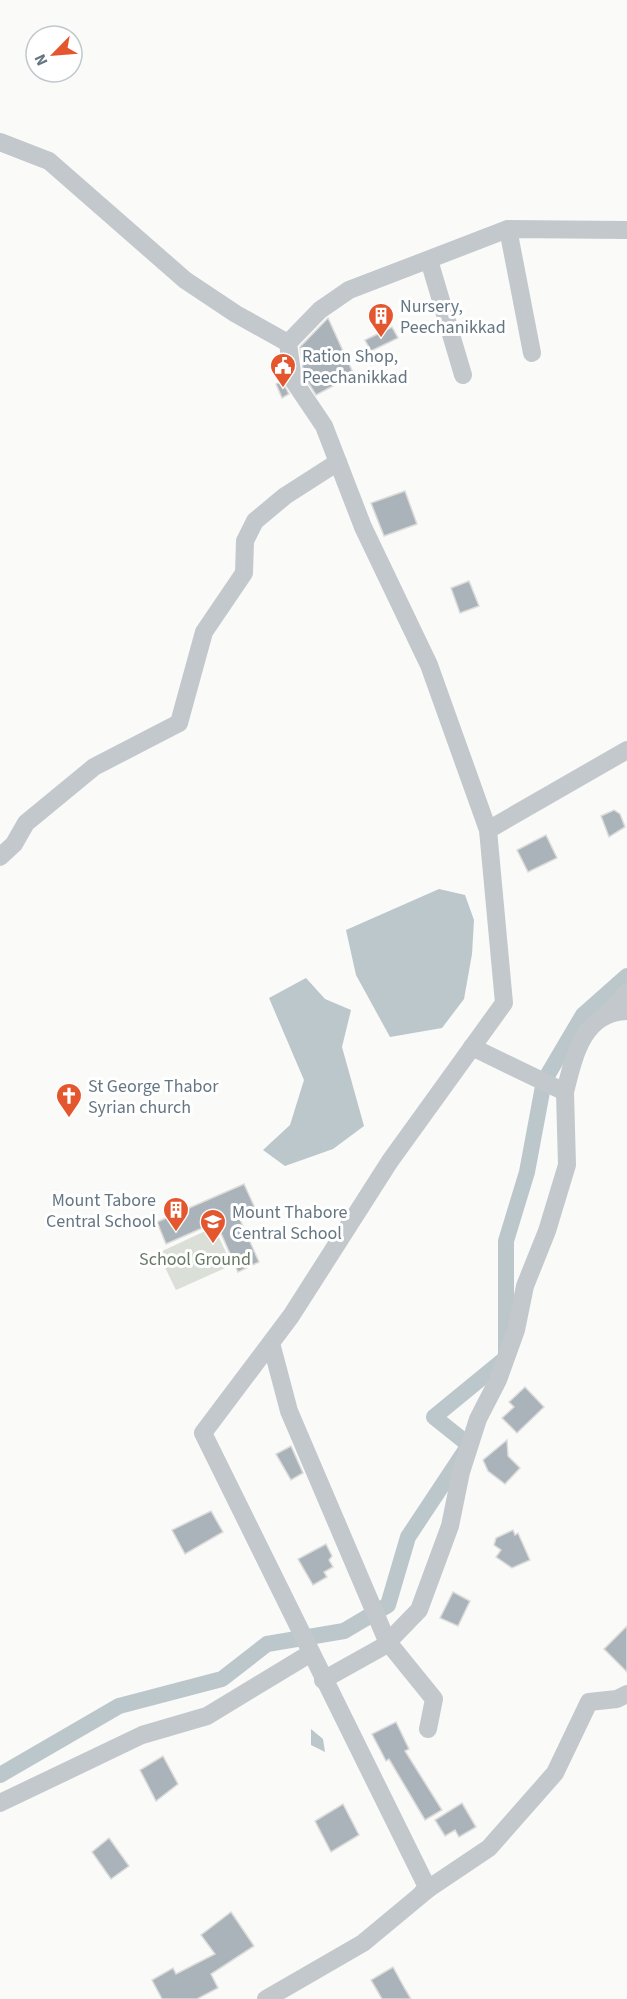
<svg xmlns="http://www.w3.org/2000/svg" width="627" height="1999" font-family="'Source Sans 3',sans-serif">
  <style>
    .green { fill: #dadfd7 }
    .water { fill: #bbc7cb }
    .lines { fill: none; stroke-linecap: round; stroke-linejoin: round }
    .canal { stroke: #bbc7cb; stroke-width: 16 }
    .building { fill: #aab3b9; stroke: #dcdcda; stroke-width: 1.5 }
    .minor { stroke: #c3c8cc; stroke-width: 18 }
    .labels { text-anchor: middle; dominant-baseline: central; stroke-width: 6; stroke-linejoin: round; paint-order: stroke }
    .poi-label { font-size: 18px; fill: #657683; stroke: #fff; text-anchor: start }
    .park-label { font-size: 18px; fill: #687a64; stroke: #fff }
  </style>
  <rect width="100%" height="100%" fill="#fafaf8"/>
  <polygon class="green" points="214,1227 232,1265 176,1290 158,1253"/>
  <g class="water">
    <polygon points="439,889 465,895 474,920 472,954 464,999 442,1028 390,1037 356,975 346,930"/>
    <polygon points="306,978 325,999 351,1010 342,1047 364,1126 333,1149 285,1166 263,1150 290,1125 304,1080 269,998"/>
    <polygon points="311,1729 323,1739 325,1752 311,1745"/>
  </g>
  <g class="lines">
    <polyline class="canal" points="0,1775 119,1706 222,1679 267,1644 344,1631 388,1605 408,1537 469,1445 434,1417 506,1358 506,1241 527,1172 544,1081 583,1015 627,976"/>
  </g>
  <g class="building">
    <polygon points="328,318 354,375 316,395 304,376 300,347"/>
    <polygon points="392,327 398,338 371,351 365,340"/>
    <polygon points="282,381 289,394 282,398 276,384"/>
    <polygon points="405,491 417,524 384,536 371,503"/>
    <polygon points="469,581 479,606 460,613 451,588"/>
    <polygon points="614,810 620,814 625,827 609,837 601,816"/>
    <polygon points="546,835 557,858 528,872 517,850"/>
    <polygon points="244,1184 255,1208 238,1215 259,1262 238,1272 216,1222 166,1244 157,1222"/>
    <polygon points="525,1387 544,1407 517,1433 502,1418 514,1407 509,1402"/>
    <polygon points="507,1440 508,1456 520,1468 505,1484 488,1471 483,1460"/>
    <polygon points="291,1446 303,1473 291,1480 276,1454"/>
    <polygon points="211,1511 223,1532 185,1554 172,1530"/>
    <polygon points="513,1530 515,1535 518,1533 530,1560 512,1568 496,1557 501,1550 494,1545 496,1538"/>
    <polygon points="326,1544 332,1556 329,1560 333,1567 324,1572 327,1577 313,1585 298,1559"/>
    <polygon points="453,1592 470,1601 458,1626 440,1618"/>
    <polygon points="627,1626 627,1672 604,1649"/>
    <polygon points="396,1722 409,1749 405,1751 442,1810 425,1820 389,1759 386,1761 372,1734"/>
    <polygon points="163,1756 178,1784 156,1801 140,1770"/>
    <polygon points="462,1803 476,1827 459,1837 455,1830 445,1836 435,1820"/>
    <polygon points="343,1804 359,1835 331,1852 315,1821"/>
    <polygon points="109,1838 129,1866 111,1879 92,1852"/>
    <polygon points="231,1912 254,1946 211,1974 218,1988 197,1999 162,1999 152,1980 173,1968 176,1974 215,1954 201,1935"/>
    <polygon points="393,1967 405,1989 411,1999 382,1999 371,1980"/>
  </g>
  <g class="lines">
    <g class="minor">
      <polyline points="0,142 49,161 185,280 236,314 288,343"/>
      <polyline points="508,229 532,353"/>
      <polyline points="429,260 463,375"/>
      <polyline points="488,830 627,750"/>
      <polyline points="0,857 14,844 26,823 94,767 179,723 204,632 244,573 245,541 255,521 285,496 338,462"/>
      <polyline points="609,1012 627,992"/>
      <path d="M565,1092C574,1056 583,1012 627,1011"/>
      <polyline points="271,1343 289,1411 387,1641 434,1699 428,1729"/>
      <polyline points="323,1680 384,1646 419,1610 450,1526 461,1472 478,1419 498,1380 516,1330 525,1286 547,1231 567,1165 565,1092 472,1047"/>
      <polyline points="0,1803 142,1735 207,1716 311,1653"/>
      <polyline points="422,1893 489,1848 555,1773 589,1702 617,1699 627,1694"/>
      <polyline points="266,1999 363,1943 428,1889 203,1433 291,1316 390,1161 504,1003 488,830 429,665 363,527 324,426 293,380 288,343 320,310 349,290 508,229 627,230"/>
    </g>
  </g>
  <defs>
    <symbol id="building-pin" viewBox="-11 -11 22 30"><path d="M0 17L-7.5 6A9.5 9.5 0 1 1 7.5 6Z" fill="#e4572e" stroke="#fff"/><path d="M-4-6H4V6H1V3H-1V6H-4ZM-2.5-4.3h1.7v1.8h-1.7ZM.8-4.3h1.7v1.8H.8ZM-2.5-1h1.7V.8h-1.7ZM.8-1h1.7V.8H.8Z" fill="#fff"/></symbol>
    <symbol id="civic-pin" viewBox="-11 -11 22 30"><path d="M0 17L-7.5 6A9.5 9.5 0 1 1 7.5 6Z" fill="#e4572e" stroke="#fff"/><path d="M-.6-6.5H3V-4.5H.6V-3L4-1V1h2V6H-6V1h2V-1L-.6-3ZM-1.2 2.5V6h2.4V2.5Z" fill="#fff"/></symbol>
    <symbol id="church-pin" viewBox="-11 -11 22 30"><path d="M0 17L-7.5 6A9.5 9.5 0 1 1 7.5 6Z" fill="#e4572e" stroke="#fff"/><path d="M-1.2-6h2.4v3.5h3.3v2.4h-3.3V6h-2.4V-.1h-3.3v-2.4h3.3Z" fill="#fff"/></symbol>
    <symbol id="school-pin" viewBox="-11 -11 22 30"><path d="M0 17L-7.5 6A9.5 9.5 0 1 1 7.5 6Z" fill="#e4572e" stroke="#fff"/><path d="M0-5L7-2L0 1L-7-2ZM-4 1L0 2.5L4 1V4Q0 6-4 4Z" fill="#fff"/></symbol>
  </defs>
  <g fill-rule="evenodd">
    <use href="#building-pin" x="366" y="301" width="30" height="40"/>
    <use href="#civic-pin" x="268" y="351" width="30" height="40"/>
    <use href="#church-pin" x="54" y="1081" width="30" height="40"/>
    <use href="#building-pin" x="161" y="1195" width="30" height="40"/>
    <use href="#school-pin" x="198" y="1207" width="30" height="40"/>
  </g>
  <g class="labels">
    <g class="poi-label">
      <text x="400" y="306">Nursery,<tspan x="400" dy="21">Peechanikkad</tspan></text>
      <text x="302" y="356">Ration Shop,<tspan x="302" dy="21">Peechanikkad</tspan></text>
      <text x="88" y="1086">St George Thabor<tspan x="88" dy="21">Syrian church</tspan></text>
      <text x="156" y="1200" text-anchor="end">Mount Tabore<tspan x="156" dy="21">Central School</tspan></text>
      <text x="232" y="1212">Mount Thabore<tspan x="232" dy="21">Central School</tspan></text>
    </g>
    <g class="park-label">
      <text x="195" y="1259">School Ground</text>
    </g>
  </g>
  <g transform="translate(54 54) rotate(245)"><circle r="28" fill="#ffffff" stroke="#c1c8cd" stroke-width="1.5"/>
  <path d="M0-4.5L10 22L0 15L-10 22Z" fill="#e4572e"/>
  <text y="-9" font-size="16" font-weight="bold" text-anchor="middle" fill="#657683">N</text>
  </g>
</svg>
